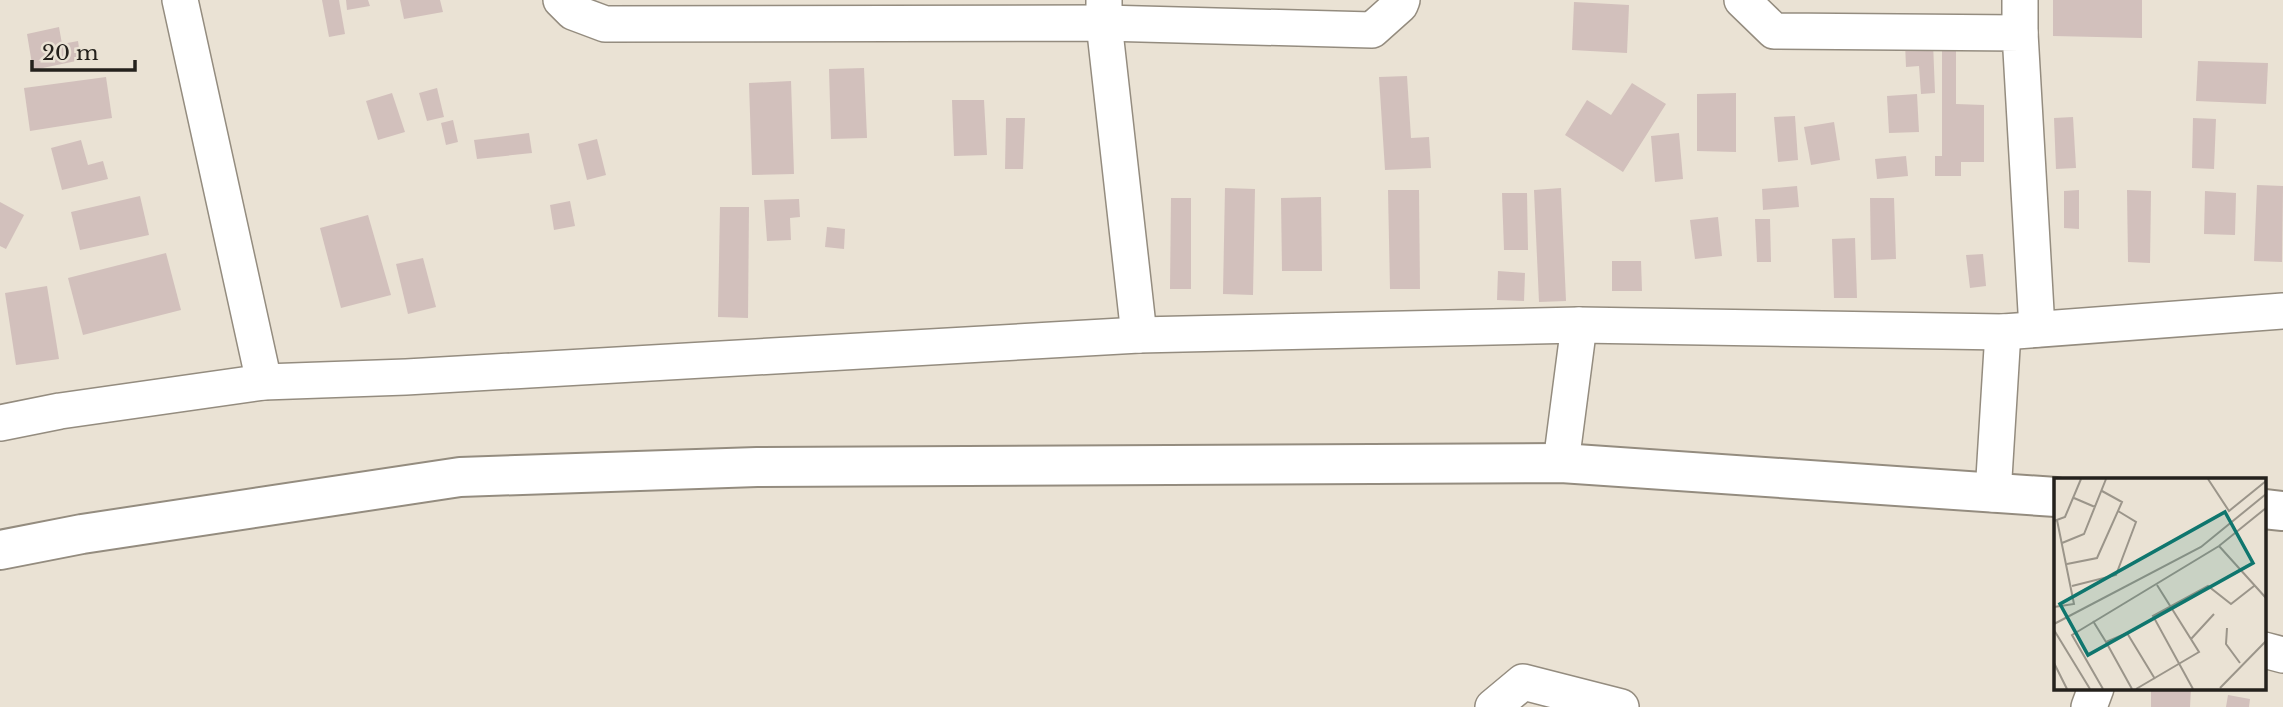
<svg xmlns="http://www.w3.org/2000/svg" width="2283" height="707" font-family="'Libre Baskerville',serif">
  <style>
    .building { fill: #d2c0bc }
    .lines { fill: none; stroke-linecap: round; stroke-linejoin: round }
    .minor-casing { stroke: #948c7f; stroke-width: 38 }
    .tertiary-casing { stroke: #948c7f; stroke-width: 42 }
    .minor { stroke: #fff; stroke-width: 35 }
    .tertiary { stroke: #fff; stroke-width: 38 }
    .inset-road { fill: none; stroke: #9b958a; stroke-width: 2 }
    .view { fill: #0f766e; fill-opacity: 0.15; stroke: #0f766e; stroke-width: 3.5 }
    .inset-edge { fill: none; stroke: #24211c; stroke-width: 3.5 }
  </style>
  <rect width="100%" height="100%" fill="#eae2d4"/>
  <g class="building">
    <polygon points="322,0 339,0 345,34 329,37"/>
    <polygon points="346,0 368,0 370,6 347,10"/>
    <polygon points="400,0 440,0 443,12 404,19"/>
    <polygon points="2053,0 2142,0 2142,38 2053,36"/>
    <polygon points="1574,2 1629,5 1627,53 1572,50"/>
    <polygon points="59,27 62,44 78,41 81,60 33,70 27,34"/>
    <polygon points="1933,42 1935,93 1921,94 1919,66 1906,67 1905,43"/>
    <polygon points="1942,50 1956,51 1956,104 1984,105 1984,162 1961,162 1961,176 1935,176 1935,156 1942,156"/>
    <polygon points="2198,61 2268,63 2266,104 2196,101"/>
    <polygon points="864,68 867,138 831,139 829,69"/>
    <polygon points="1407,76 1411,138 1429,137 1431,168 1385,170 1379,77"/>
    <polygon points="106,77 112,118 30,131 24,88"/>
    <polygon points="791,81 794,174 752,175 749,83"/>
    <polygon points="1632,83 1666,104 1623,172 1565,135 1587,100 1611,115"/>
    <polygon points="437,88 444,117 427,121 419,93"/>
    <polygon points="392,93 405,132 378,140 366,101"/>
    <polygon points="1736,93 1736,152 1697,151 1697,94"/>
    <polygon points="1917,94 1919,132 1889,133 1887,96"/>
    <polygon points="952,100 984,100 987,155 954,156"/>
    <polygon points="1795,116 1798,160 1778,162 1774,117"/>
    <polygon points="2073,117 2076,168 2056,169 2054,118"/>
    <polygon points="1006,118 1025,118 1023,169 1005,169"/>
    <polygon points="2193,118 2216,119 2214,169 2192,168"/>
    <polygon points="453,120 458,142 446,145 441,123"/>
    <polygon points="1834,122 1840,160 1811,165 1804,127"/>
    <polygon points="529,133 532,153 477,159 474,140"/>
    <polygon points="1679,133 1683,179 1655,182 1651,136"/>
    <polygon points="597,139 606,175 587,180 578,144"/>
    <polygon points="81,140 88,165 103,161 108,179 62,190 51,148"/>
    <polygon points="1906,156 1908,176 1877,179 1875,159"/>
    <polygon points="2257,185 2283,186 2282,262 2254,261"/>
    <polygon points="1797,186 1799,207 1763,210 1762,189"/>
    <polygon points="1225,188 1255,189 1253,295 1223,294"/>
    <polygon points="1561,188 1566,301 1539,302 1534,190"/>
    <polygon points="1388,190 1419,190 1420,289 1390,289"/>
    <polygon points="2079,190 2079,229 2064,228 2064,191"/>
    <polygon points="2127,190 2151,191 2150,263 2128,262"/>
    <polygon points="2205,191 2236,193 2235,235 2204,234"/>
    <polygon points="1502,193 1527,193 1528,250 1504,250"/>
    <polygon points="140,196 149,235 80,250 71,212"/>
    <polygon points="1321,197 1322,271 1282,271 1281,198"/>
    <polygon points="1171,198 1191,198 1191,289 1170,289"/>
    <polygon points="1870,198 1894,198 1896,259 1871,260"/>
    <polygon points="799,199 800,217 790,218 791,240 767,241 764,200"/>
    <polygon points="570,201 575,226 554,230 550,205"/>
    <polygon points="0,202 24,215 6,249 0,246"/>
    <polygon points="720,207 749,207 748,318 718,317"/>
    <polygon points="368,215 391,295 341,308 320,228"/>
    <polygon points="1718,217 1722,256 1695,259 1690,220"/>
    <polygon points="1755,219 1770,219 1771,262 1757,262"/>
    <polygon points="827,227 845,229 844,249 825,247"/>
    <polygon points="1855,238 1857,298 1834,298 1832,239"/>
    <polygon points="166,253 181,310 83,335 68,278"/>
    <polygon points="1983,254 1986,286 1970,288 1966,255"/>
    <polygon points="423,258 436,307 408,314 396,264"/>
    <polygon points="1612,261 1641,261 1642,291 1612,291"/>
    <polygon points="1498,271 1525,273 1524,301 1497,300"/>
    <polygon points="47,286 59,359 16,365 5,293"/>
    <polygon points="2151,688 2191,688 2190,707 2151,707"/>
    <polygon points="2228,695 2250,699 2249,707 2226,707"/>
  </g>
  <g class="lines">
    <defs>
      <g id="minor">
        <polyline points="180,0 264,382"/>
        <polyline points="561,0 573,12 605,24 1104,23 1372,30 1400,5 1402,0"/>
        <polyline points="1104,0 1104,23 1139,335"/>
        <polyline points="1742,0 1774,31 2020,33 2037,329"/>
        <polyline points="2020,0 2020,33"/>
        <polyline points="0,423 60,411 264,382 406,377 1139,335 1579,325 2003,332 2283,311"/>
        <polyline points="1561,463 1579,325"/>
        <polyline points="1993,494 2003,332"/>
        <polyline points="2264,650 2283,655"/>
        <polyline points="1493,707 1523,682 1621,707"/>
        <polyline points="2089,707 2096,688"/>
      </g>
      <g id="tertiary">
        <polyline points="2264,509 2283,511"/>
        <polyline points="0,550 82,534 460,477 757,467 1561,463 2056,497"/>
      </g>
    </defs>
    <use href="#minor" class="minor-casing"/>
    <use href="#tertiary" class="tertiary-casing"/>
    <use href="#minor" class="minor"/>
    <use href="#tertiary" class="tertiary"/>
  </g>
  <g transform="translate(2054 478)">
    <rect width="212" height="212" fill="#eae2d4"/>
    <path class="inset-road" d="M154,1L175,33L212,3M20,20L41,29M0,43L11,39L27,1M8,65L30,56L52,1M165,68L212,120M13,86L43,80L68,24L48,13M18,108L62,97L82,44L64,33M0,129L20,126L3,42M39,143L52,164L73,155L101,201M0,146L147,69L212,16M173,150L172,166L186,185M0,152L36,211M137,161L160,136M52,164L78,211M0,185L13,211M166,210L212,163M49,211L18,157L165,68L212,30M82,211L145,174L103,107M139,211L99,138L154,108L177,126L200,108"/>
    <path class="view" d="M171,34L199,85L34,177L6,126Z"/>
    <rect width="212" height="212" class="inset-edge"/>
  </g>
  <path d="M32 60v10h103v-10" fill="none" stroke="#24211c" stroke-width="3.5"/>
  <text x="42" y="60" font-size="21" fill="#24211c" stroke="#eae2d4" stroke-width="5" paint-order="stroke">20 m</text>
</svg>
